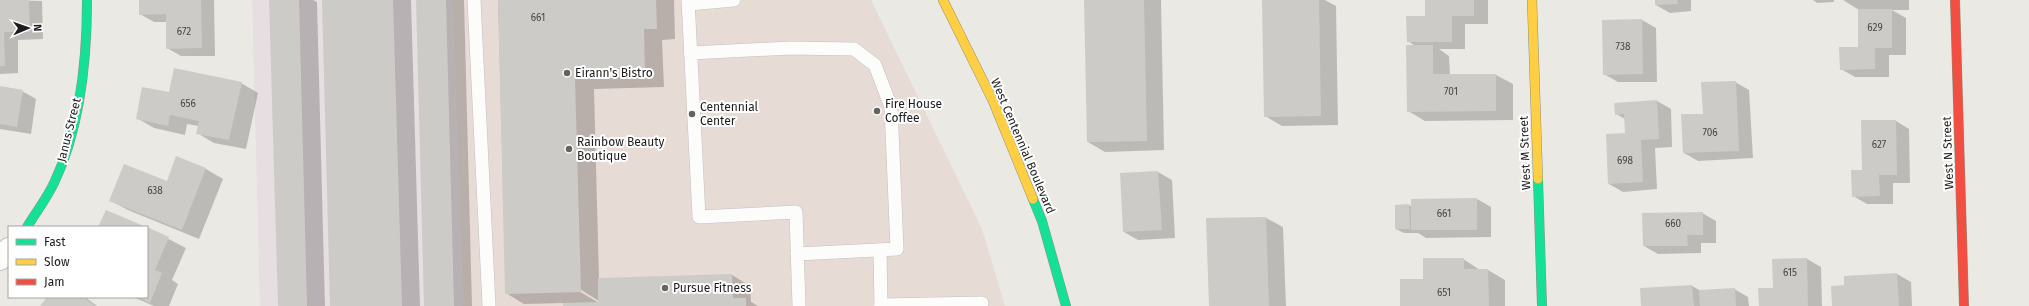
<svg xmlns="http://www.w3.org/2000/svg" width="2029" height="306" font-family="'Fira Sans',sans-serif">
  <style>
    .commercial { fill: #e7dbd6 }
    .industrial { fill: #e7dee2 }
    .shadow { fill: #0003; fill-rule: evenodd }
    .building { fill: #cdcbc7 }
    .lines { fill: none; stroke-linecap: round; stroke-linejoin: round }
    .lane-casing { stroke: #c1c1bf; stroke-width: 14 }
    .street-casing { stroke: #c1c1bf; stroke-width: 24 }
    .fast-casing { stroke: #8e927e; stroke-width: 10 }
    .slow-casing { stroke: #8e927e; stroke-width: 10 }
    .jam-casing { stroke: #8e927e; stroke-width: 10 }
    .lane { stroke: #fcfcfb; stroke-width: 13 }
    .street { stroke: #fcfcfb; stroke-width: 22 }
    .fast { stroke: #16e098; stroke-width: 9 }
    .slow { stroke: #ffcf43; stroke-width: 9 }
    .jam { stroke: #f24e42; stroke-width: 9 }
    .poi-dot { fill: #646462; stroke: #fff; stroke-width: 1.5 }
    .labels { text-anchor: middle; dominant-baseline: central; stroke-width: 4; stroke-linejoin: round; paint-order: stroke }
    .number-label { font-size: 10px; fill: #484847 }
    .poi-label { font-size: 12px; fill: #1c1c1c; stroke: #fff; text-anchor: start }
    .street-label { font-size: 12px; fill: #1c1c1c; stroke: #fff }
  </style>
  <rect width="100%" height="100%" fill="#eae9e4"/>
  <polygon class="commercial" points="452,0 871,0 982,229 1005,306 463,306"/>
  <polygon class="industrial" points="252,0 452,0 463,306 260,306"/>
  <g class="shadow">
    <polygon points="0,0 42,1 43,39 18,40 18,73 0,74"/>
    <polygon points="140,0 214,0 215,56 181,56 167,48 167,22 154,22 140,14"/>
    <polygon points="270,0 313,0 317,2 325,306 279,306"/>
    <polygon points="323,0 411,0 420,306 331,306"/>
    <polygon points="417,0 464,0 472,306 425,306"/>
    <path d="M498,0H674L675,39L662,40L664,87L594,89L599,279L732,275L750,286L751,302L758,306H564V303L524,304L506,293ZM578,288L599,301V303L577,290Z"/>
    <polygon points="1085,0 1161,0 1164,150 1105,152 1088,142"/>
    <polygon points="1263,0 1325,0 1336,6 1338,125 1282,126 1265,116"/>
    <polygon points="1426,0 1488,0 1488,24 1465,24 1465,49 1439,49 1449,56 1450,75 1496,75 1513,84 1513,120 1425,121 1408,111 1415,46 1408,41 1426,17"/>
    <polygon points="1656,0 1691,0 1691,11 1670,13 1656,5"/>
    <polygon points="1813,0 1834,0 1834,2 1817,3"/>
    <polygon points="1843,0 1909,0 1909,10 1892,10 1906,18 1906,55 1889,55 1889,77 1855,77 1841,69 1859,48 1859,10"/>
    <polygon points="1642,20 1656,28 1657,82 1618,82 1604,74 1603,21"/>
    <polygon points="1735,82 1749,90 1753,158 1698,161 1684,153"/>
    <polygon points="241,83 258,93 246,149 214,143 197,133 199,126 187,124 185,135 154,128 137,118"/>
    <polygon points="0,87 22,91 36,99 31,134 0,129"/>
    <polygon points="1657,101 1671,109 1672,147 1655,148 1657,189 1623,192 1609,184 1626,134 1625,119 1616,114"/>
    <polygon points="1896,121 1909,129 1910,183 1893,183 1893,204 1867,204 1853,196 1863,171"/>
    <polygon points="177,158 206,169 223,179 199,239 128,210 111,201 167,183"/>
    <polygon points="1158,172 1172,180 1175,238 1138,240 1124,232"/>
    <polygon points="1477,199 1491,207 1491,237 1426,238 1418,233 1404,233 1396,229 1409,205 1412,207"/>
    <polygon points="1702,213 1716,221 1716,243 1701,243 1701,253 1658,254 1644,246"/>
    <polygon points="1266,218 1283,227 1286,306 1210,306"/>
    <polygon points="147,228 186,248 172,280 178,284 169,306 154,306 133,297 147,297"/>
    <polygon points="1463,259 1480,270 1488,270 1505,280 1505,306 1401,306 1424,280"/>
    <polygon points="1807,259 1821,267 1822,306 1760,306 1774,288"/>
    <polygon points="1897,274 1911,282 1912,306 1833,306 1845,286"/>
    <polygon points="1692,286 1701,291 1734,289 1748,297 1749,306 1642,306 1641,289"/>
    <polygon points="48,297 85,297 97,306 42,306"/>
  </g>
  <g class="building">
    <polygon points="0,0 29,0 30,32 4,32 5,66 0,66"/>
    <polygon points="139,0 201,0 202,48 166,49 166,14 139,15"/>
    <polygon points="269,0 299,0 307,306 278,306"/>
    <polygon points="322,0 393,0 402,306 330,306"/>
    <polygon points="416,0 446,0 454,306 424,306"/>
    <polygon points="498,0 656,0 657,29 644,29 645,76 575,79 581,292 505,294"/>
    <polygon points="1084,0 1144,0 1147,141 1087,142"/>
    <polygon points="1262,0 1319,0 1321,116 1264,117"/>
    <polygon points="1425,0 1474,0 1474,16 1452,16 1452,42 1407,42 1406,16 1425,16"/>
    <polygon points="1655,0 1677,0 1678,4 1655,5"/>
    <polygon points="1858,9 1892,9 1892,48 1875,48 1875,69 1840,70 1839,47 1858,47"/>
    <polygon points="1642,19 1643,74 1603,75 1602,20"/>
    <polygon points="1406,45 1433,45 1433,74 1496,74 1496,111 1407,112"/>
    <polygon points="174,68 242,82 229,140 196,134 199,121 170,115 168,126 136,119 142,87 169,92"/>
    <polygon points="1736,81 1739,151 1683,153 1681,114 1703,114 1701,82"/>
    <polygon points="0,86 23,90 17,127 0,124"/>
    <polygon points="1657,100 1659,139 1641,140 1643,182 1608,184 1606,134 1625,133 1624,114 1615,115 1614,103"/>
    <polygon points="1861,120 1896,120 1897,175 1879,175 1880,196 1852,197 1851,170 1862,170"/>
    <polygon points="176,156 206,168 182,230 109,201 124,164 167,181"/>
    <polygon points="1158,171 1162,230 1123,232 1120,173"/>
    <polygon points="1477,198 1477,230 1411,230 1411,199"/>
    <polygon points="1409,204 1410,229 1395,229 1395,205"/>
    <polygon points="106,210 146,227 98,227"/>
    <polygon points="1703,212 1703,235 1687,235 1688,246 1643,246 1642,213"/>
    <polygon points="1266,217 1269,306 1209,306 1206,218"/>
    <polygon points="147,227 169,237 155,270 162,273 150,303 137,297 147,297"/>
    <polygon points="1423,258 1464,258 1464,269 1488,269 1489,306 1400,306 1400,279 1423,279"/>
    <polygon points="1807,258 1808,306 1759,306 1758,288 1773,288 1772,259"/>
    <polygon points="1897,273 1899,306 1832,306 1831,286 1844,285 1844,276"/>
    <polygon points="732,274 733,298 746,298 746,306 563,306 563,303 598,302 598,278"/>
    <polygon points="1692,285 1694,306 1641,306 1640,288"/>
    <polygon points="1735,288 1736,306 1700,306 1699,290"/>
    <polygon points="47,297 83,297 95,306 40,306"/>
  </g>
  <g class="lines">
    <defs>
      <g id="lane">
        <polyline points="474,0 489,306"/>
        <polyline points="688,0 699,217 796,212 799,306"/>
        <polyline points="689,4 734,0"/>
        <polyline points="691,53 790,48 854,49 875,65 891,107 897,249 797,254"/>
        <polyline points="880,250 881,306"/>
        <polyline points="881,305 982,303"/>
      </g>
      <polyline id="street" points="0,259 9,249"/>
      <g id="fast">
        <polyline points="1538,179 1542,306"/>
        <polyline points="1033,199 1042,221 1066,306"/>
        <path d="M27,227C36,212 47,198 54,183C80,129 87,58 87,0"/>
      </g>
      <g id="slow">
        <polyline points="943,0 993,101 1033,199"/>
        <polyline points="1532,0 1538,179"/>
      </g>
      <polyline id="jam" points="1955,0 1964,306"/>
    </defs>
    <use href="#lane" class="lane-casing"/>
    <use href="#street" class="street-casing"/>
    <use href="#fast" class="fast-casing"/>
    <use href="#slow" class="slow-casing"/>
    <use href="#jam" class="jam-casing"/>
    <use href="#lane" class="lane"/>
    <use href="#street" class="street"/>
    <use href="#fast" class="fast"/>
    <use href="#slow" class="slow"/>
    <use href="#jam" class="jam"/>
  </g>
  <g class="poi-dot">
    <circle cx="567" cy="73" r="4"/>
    <circle cx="877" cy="111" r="4"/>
    <circle cx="692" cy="114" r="4"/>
    <circle cx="569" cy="149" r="4"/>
    <circle cx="665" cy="288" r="4"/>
  </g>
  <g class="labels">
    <g class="number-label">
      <text x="538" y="18">661</text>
      <text x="1875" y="28">629</text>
      <text x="184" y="32">672</text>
      <text x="1623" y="47">738</text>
      <text x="1451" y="92">701</text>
      <text x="188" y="104">656</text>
      <text x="1710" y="133">706</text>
      <text x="1879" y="145">627</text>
      <text x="1625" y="161">698</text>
      <text x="155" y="191">638</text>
      <text x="1444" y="214">661</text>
      <text x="1673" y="224">660</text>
      <text x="1790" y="273">615</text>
      <text x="1444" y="293">651</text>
    </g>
    <g class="poi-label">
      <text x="575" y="73">Eirann's Bistro</text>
      <text x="885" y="104">Fire House<tspan x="885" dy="14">Coffee</tspan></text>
      <text x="700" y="107">Centennial<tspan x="700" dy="14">Center</tspan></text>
      <text x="577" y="142">Rainbow Beauty<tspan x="577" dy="14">Boutique</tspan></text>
      <text x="673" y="288">Pursue Fitness</text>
    </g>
    <g class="street-label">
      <text transform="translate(69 130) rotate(-76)">Janus Street</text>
      <text transform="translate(1023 146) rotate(67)">West Centennial Boulevard</text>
      <text transform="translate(1525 153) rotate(-92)">West M Street</text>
      <text transform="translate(1948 153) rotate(-92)">West N Street</text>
    </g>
  </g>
  <rect x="8" y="226" width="140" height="72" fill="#ffffff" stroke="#a4a4a4"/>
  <rect x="16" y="239" width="20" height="6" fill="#16e098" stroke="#a4a4a4"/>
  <text x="44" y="246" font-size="12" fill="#1c1c1c">Fast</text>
  <rect x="16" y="259" width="20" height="6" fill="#ffcf43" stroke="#a4a4a4"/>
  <text x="44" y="266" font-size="12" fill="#1c1c1c">Slow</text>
  <rect x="16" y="279" width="20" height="6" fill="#f24e42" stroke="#a4a4a4"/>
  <text x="44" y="286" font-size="12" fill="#1c1c1c">Jam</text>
  <g transform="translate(28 28) rotate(88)" stroke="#ffffff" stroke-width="3" paint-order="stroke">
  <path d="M0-3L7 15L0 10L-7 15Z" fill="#1c1c1c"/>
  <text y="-6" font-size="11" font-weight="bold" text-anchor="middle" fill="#1c1c1c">N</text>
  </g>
</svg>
